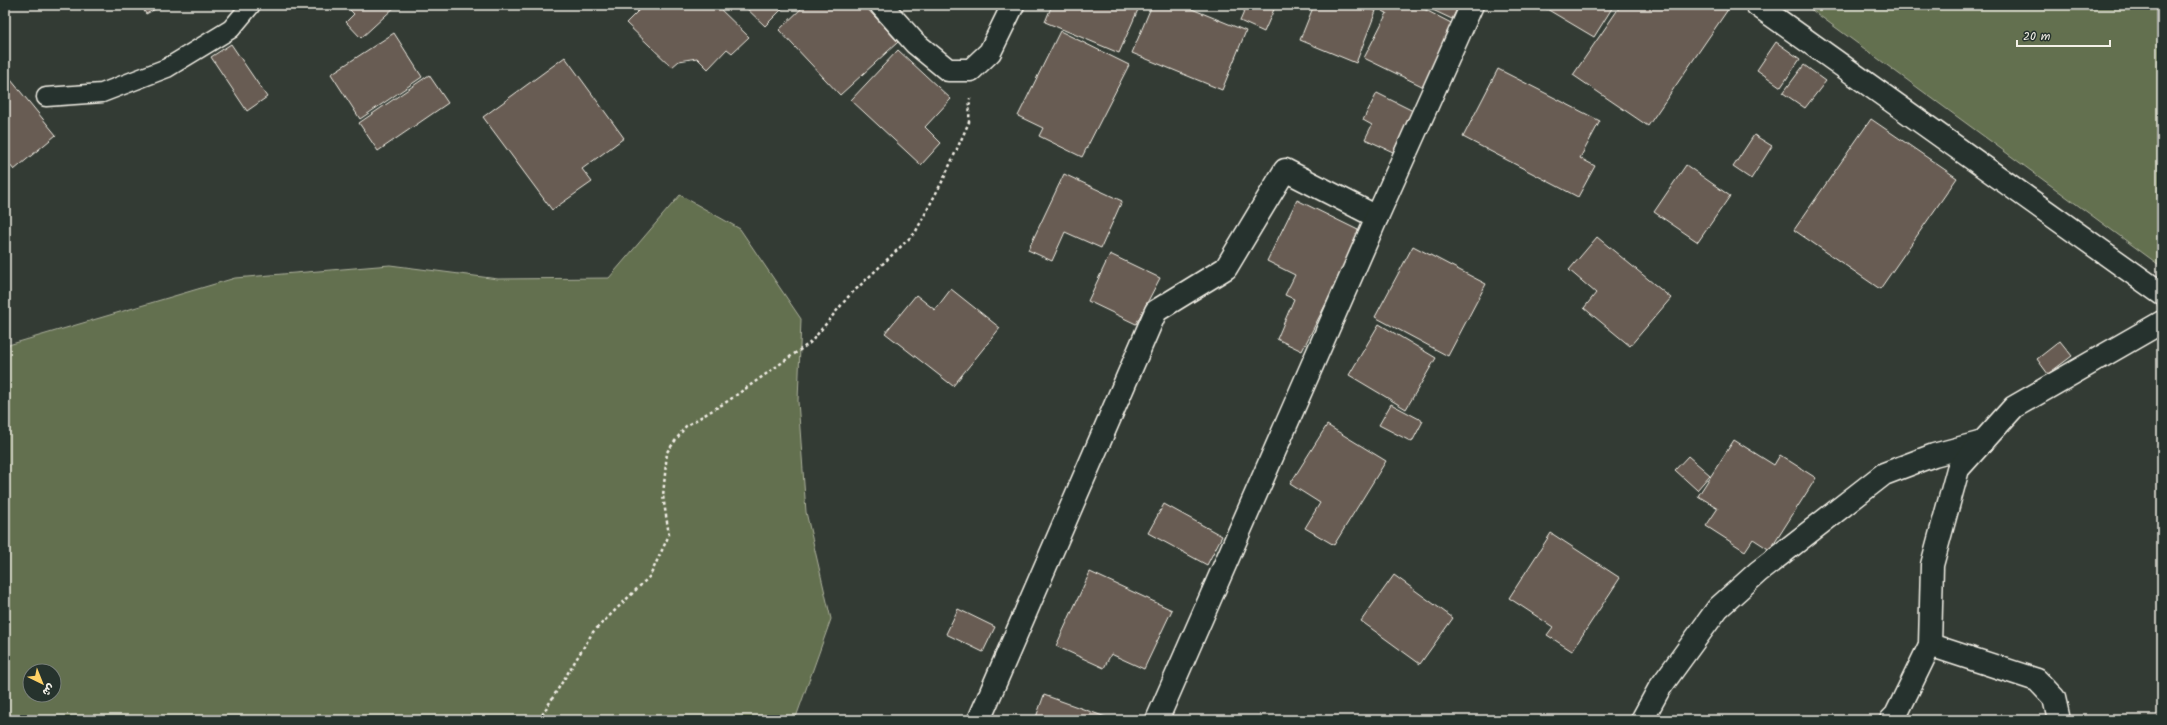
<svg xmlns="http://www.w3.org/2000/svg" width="2167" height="725" font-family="Kalam,'Playpen Sans Arabic',sans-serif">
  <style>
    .green { fill: #636f50; stroke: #acb09c; fill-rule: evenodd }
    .building { fill: #675c52; stroke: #f4f1e8 }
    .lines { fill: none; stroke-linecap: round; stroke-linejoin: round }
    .service-casing { stroke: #f4f1e8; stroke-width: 21 }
    .minor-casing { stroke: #f4f1e8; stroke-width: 25 }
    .path { stroke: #f4f1e8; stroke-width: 2.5; stroke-dasharray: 3 3; stroke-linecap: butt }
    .service { stroke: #26332d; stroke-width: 18 }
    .minor { stroke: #26332d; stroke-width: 22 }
  </style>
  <rect width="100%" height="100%" fill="#333b34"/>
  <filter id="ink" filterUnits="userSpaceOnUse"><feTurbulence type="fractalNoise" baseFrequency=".025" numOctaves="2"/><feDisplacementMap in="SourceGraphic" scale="8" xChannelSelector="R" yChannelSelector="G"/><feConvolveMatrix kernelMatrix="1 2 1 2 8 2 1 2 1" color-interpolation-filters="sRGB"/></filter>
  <g filter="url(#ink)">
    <g class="green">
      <polygon points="1805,5 2162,5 2162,267"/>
      <path d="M680,195L740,229L801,319L798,401L806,512L831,619L795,720H5V346L235,278L390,265L498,279L609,278ZM30,671H54V695H30Z"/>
    </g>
    <g class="building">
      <polygon points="141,5 163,5 146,14"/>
      <polygon points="345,5 397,5 361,38 346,22 354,14"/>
      <polygon points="644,5 716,5 749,37 732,53 727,49 708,69 697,58 679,61 672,67 626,23"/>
      <polygon points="743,5 786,5 765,26"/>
      <polygon points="805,5 864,5 898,42 840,95 779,30"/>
      <polygon points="1052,5 1140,5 1119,53 1045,22"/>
      <polygon points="1152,5 1182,5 1246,31 1222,90 1132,53"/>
      <polygon points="1247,5 1270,5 1275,7 1264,32 1240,21"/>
      <polygon points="1314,5 1360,5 1376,11 1356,63 1300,40"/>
      <polygon points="1385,5 1416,5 1455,25 1424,87 1364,58 1387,13 1382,11"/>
      <polygon points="1422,5 1459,5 1452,19"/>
      <polygon points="1540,5 1614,5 1594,37"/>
      <polygon points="1621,5 1731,5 1648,126 1573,75"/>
      <polygon points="1060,31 1129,65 1082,157 1039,136 1043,128 1018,116"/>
      <polygon points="394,33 422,77 360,119 331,74"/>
      <polygon points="1776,42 1800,59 1781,87 1757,70"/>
      <polygon points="231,44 267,97 247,111 211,57"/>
      <polygon points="898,50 951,99 925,127 941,143 921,165 851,100"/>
      <polygon points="565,57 624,138 582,169 592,182 552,210 483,117"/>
      <polygon points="1804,65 1826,81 1805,108 1783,93"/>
      <polygon points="1498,69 1600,121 1580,158 1595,166 1578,197 1463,137"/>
      <polygon points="429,75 448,103 378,151 359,123"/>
      <polygon points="11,80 56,135 14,170 5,159 5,84"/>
      <polygon points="1377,93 1413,111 1393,152 1365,139 1372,125 1363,120"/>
      <polygon points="1871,119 1957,178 1880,289 1794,230"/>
      <polygon points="1754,135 1772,146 1751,179 1733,167"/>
      <polygon points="1686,165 1730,196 1698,242 1654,212"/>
      <polygon points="1064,174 1122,201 1101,248 1065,232 1052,261 1028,250"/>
      <polygon points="1297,200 1362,232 1302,351 1277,339 1294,299 1285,295 1295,275 1267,261"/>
      <polygon points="1597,237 1671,298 1630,346 1584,308 1596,293 1569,270"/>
      <polygon points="1413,246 1486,284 1448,356 1375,317"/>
      <polygon points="1110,254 1160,278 1136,324 1088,301"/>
      <polygon points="951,289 1000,328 953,386 885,333 916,295 935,310"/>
      <polygon points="1379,324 1436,358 1406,409 1349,375"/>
      <polygon points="2060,341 2072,356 2048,374 2037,359"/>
      <polygon points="1391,404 1423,421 1412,442 1379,425"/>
      <polygon points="1327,425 1386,461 1334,545 1305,528 1320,503 1290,484"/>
      <polygon points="1734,440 1774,465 1780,455 1816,478 1770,550 1753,539 1745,551 1706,526 1718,508 1698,496"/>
      <polygon points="1688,456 1710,475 1697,490 1675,470"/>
      <polygon points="1164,504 1222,536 1207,565 1148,533"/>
      <polygon points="1551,533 1620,578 1572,651 1547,635 1553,627 1509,598"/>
      <polygon points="1090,572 1172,610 1144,669 1111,654 1104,668 1056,646"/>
      <polygon points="1394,575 1453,618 1420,664 1361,621"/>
      <polygon points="958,609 995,627 983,652 946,634"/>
      <polygon points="1044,695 1114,720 1035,720"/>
    </g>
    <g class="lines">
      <defs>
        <polyline id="service" points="46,97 102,93 167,68 231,29 251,5"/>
        <g id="minor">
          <polyline points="881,5 915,43 948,70 971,70 990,52 1013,5"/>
          <polyline points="1757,5 2162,294"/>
          <polyline points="1930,645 2037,680 2054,698 2059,720"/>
          <polyline points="979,720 1156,311 1226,268 1285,170 1377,217"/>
          <polyline points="1157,720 1377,217 1472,5"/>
          <polyline points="1642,720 1659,689 1718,608 1758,572 1884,474 1934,455 1983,442"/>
          <polyline points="1891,720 1896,715 1930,645 1932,565 1958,469 2014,407 2162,322"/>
        </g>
      </defs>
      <use href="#service" class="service-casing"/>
      <use href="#minor" class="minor-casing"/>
      <polyline class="path" points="539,720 593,632 650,576 669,535 663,496 667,452 686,426 728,401 811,342 848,297 915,233 944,178 969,122 970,98"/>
      <use href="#service" class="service"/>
      <use href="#minor" class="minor"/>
    </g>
  </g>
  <rect width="2167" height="725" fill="none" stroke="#26332d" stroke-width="20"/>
  <rect x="10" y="10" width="2147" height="705" fill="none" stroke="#f4f1e8" stroke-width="1.5" filter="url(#ink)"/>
  <g transform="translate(42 683) rotate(137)"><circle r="19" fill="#26332d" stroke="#787f78"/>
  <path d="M0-3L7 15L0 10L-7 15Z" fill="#ffd166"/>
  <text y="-6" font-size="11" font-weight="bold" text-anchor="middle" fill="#f4f1e8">ش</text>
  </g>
  <path d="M2017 40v6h93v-6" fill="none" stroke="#f4f1e8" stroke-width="2"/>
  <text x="2023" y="40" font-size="12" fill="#f4f1e8" stroke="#26332d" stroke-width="3" paint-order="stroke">20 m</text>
</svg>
